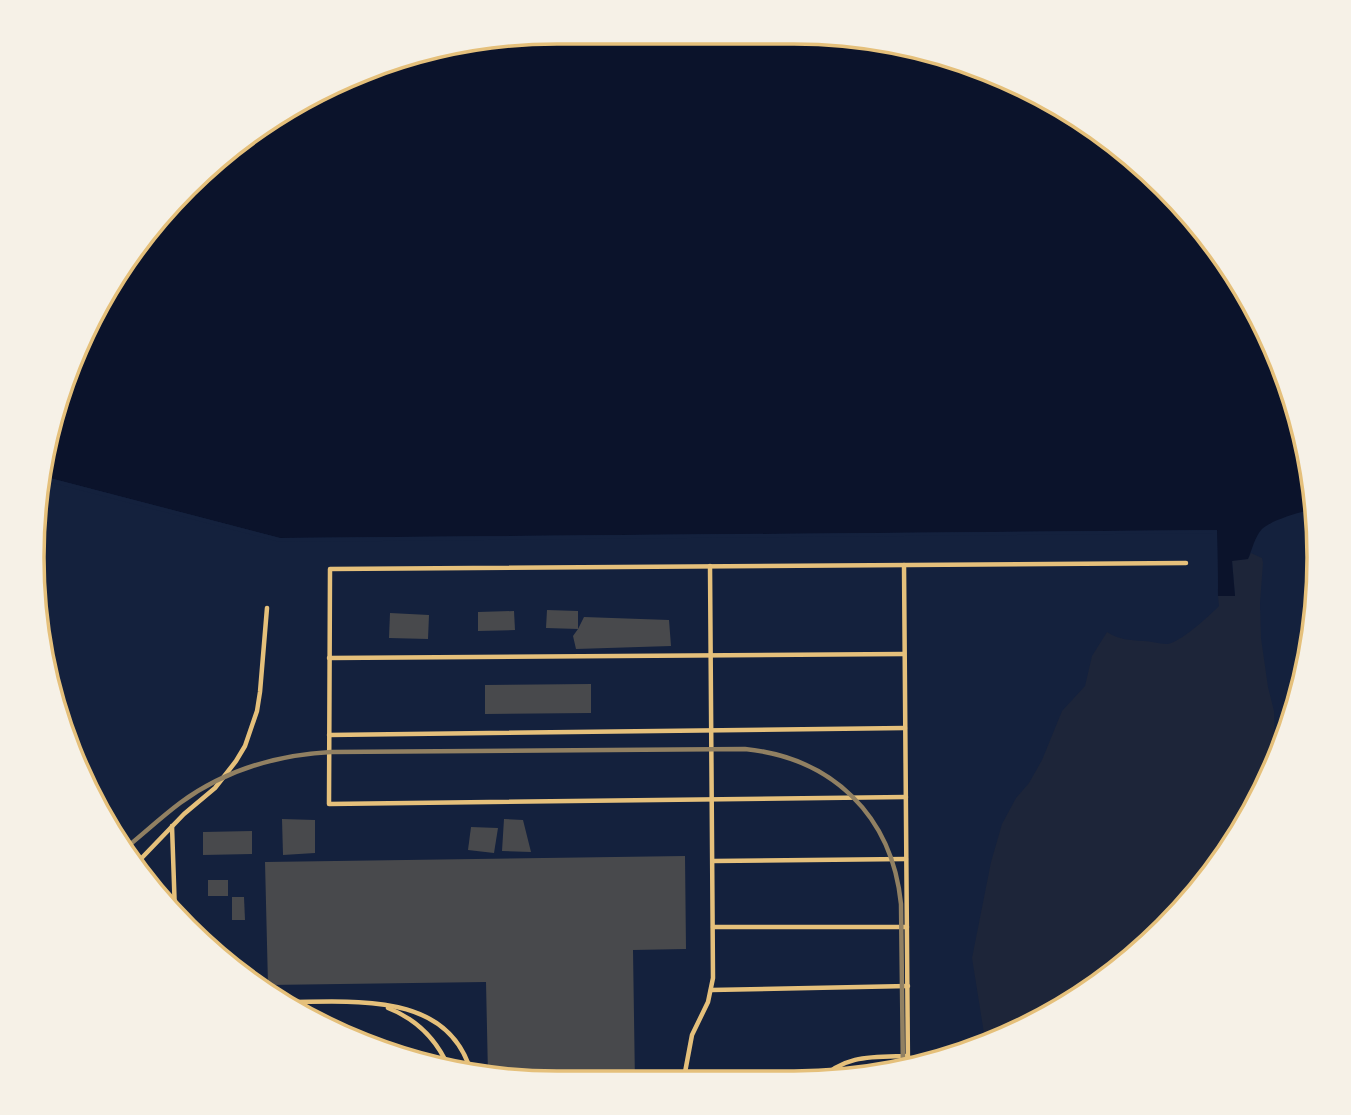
<svg xmlns="http://www.w3.org/2000/svg" width="1351" height="1115" font-family="'DM Sans',sans-serif">
  <style>
    .green { fill: #1d2539 }
    .water { fill: #0b132b }
    .pier { fill: #14213d }
    .building { fill: #48494c }
    .lines { fill: none; stroke-linecap: round; stroke-linejoin: round }
    .service { stroke: #e5c07b; stroke-width: 4.5 }
    .rail { stroke: #918062; stroke-width: 4.5 }
    .rim { fill: none; stroke: #e5c07b; stroke-width: 3.5 }
  </style>
  <rect width="100%" height="100%" fill="#14213d"/>
  <path class="green" d="M1251,553L1262,558L1263,563L1260,603L1261,638L1268,687L1274,711L1275,741L1281,755L1231,849L1166,929L1086,995L995,1043L986,1046L972,958L991,862L1002,824L1016,798L1029,783L1042,760L1062,711L1085,686L1092,656L1107,632C1120,640 1129,640 1144,641C1151,641 1159,644 1166,644C1178,645 1210,615 1219,606L1218,596H1235L1232,560L1248,559Z"/>
  <path class="water" d="M557,32L828,33L995,72L1086,120L1166,186L1231,265L1279,356L1309,454L1315,510C1303,510 1270,521 1262,529C1255,536 1252,550 1248,559L1232,561L1235,596H1218L1217,530L280,538L42,476L59,389L120,266L186,185L295,102L422,49Z"/>
  <polygon class="pier" points="42,476 280,538 1217,530 1218,589 1214,589 1214,533 280,542 41,480"/>
  <g class="building">
    <polygon points="547,610 578,611 578,629 584,617 669,620 671,646 576,649 573,636 578,629 546,628"/>
    <polygon points="514,611 515,630 478,631 478,612"/>
    <polygon points="390,613 429,615 428,639 389,638"/>
    <polygon points="591,684 591,713 485,714 485,685"/>
    <polygon points="282,819 315,820 315,853 283,855"/>
    <polygon points="504,819 523,820 531,852 502,851"/>
    <polygon points="471,827 498,828 494,853 468,850"/>
    <polygon points="252,831 252,854 203,855 203,832"/>
    <polygon points="685,856 686,949 633,950 635,1083 523,1082 488,1075 486,982 268,985 265,862"/>
    <rect x="208" y="880" width="20" height="16"/>
    <polygon points="232,897 244,897 245,920 232,920"/>
  </g>
  <g class="lines">
    <g class="service">
      <polyline points="904,565 908,1070"/>
      <polyline points="329,658 904,654"/>
      <polyline points="329,735 905,728"/>
      <polyline points="906,797 329,804 330,569 1186,563"/>
      <polyline points="172,826 175,913"/>
      <polyline points="713,861 906,859"/>
      <polyline points="134,866 184,814 215,788 236,761 245,746 257,711 260,692 267,608"/>
      <polyline points="713,927 907,927"/>
      <polyline points="711,990 908,986"/>
      <path d="M279,1002C348,1003 447,988 471,1072"/>
      <path d="M388,1008C416,1019 437,1040 449,1068"/>
      <path d="M819,1081C844,1054 874,1057 908,1056"/>
      <polyline points="683,1083 692,1035 708,1002 713,978 710,566"/>
    </g>
    <path class="rail" d="M122,851C141,836 160,818 180,803C225,770 275,755 331,752L745,749C832,758 892,815 901,904L903,1071"/>
  </g>
  <path d="M0 0H1351V1115H0ZM557 44H794A513 513 0 0 1 1307 557V558A513 513 0 0 1 794 1071H557A513 513 0 0 1 44 558V557A513 513 0 0 1 557 44Z" fill="#f6f1e7" fill-rule="evenodd"/>
  <path class="rim" d="M557 44H794A513 513 0 0 1 1307 557V558A513 513 0 0 1 794 1071H557A513 513 0 0 1 44 558V557A513 513 0 0 1 557 44Z"/>
</svg>
